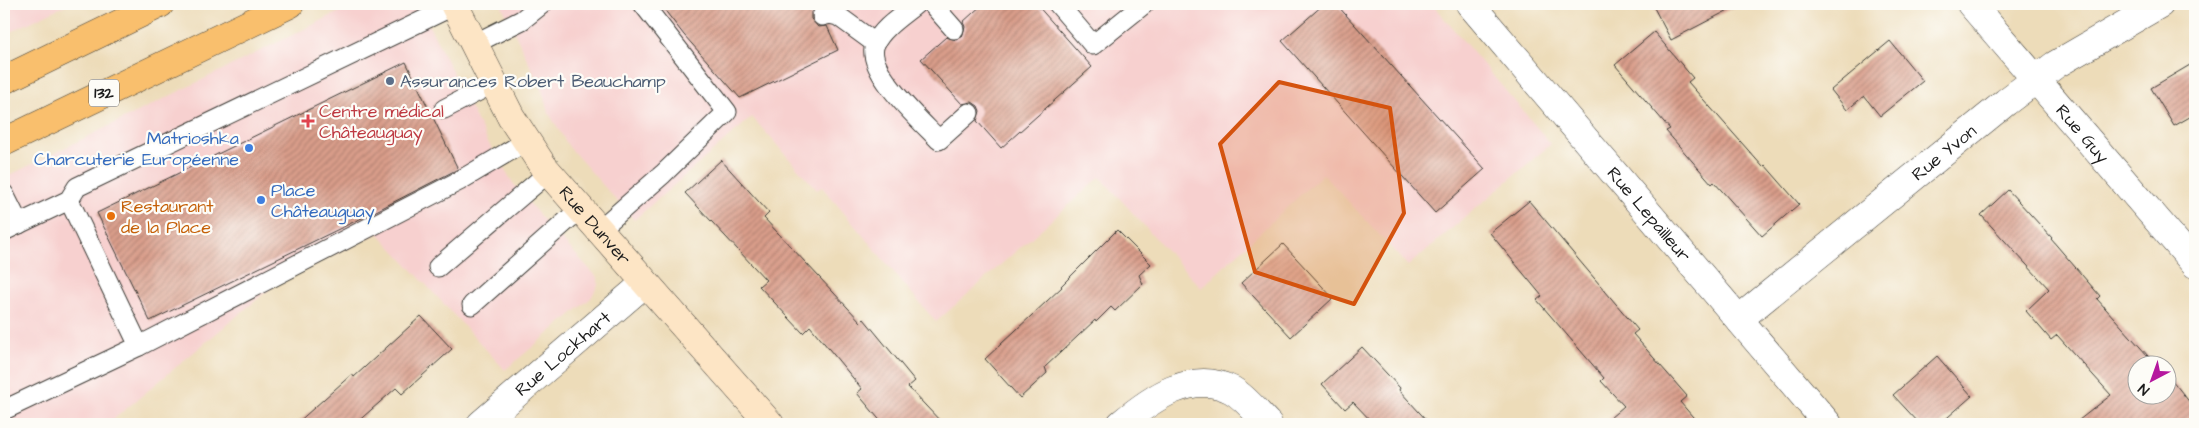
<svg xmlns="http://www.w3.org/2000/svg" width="2199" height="428" font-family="'Architects Daughter',sans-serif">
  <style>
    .built { fill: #f7d0cf }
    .building { fill: url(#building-hatch) }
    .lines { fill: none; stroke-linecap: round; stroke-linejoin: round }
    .lane-casing { stroke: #3b3934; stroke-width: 21 }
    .street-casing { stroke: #3b3934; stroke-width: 29 }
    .secondary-casing { stroke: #3b3934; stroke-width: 29 }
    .highway-casing { stroke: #3b3934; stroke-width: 29 }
    .lane { stroke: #fff; stroke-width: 19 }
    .street { stroke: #fff; stroke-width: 28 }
    .secondary { stroke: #fde5c5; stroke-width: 28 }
    .highway { stroke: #f9bf6d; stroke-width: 28 }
    .marked { fill: #d4530e; fill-opacity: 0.2; stroke: #d4530e; stroke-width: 4; stroke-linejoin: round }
    .service-dot { fill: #5c6f8a; stroke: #fdfcf7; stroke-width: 2 }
    .health-dot { fill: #e0444e; stroke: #fdfcf7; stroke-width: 2 }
    .shop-dot { fill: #3f7fe0; stroke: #fdfcf7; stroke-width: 2 }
    .food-dot { fill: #e8710a; stroke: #fdfcf7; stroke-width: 2 }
    .labels { text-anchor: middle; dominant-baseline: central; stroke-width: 4.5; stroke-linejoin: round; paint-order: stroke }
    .shield { fill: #fdfcf7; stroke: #605f5e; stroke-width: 1 }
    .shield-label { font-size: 16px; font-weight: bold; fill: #1c1c1c }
    .service-label { font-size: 18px; fill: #4e5e75; stroke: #fdfcf7; text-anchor: start }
    .health-label { font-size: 18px; fill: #be3a42; stroke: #fdfcf7; text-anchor: start }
    .street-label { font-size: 18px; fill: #1c1c1c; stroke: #fdfcf7 }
    .shop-label { font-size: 18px; fill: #366cbe; stroke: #fdfcf7; text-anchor: end }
    .food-label { font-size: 18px; fill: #c56008; stroke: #fdfcf7; text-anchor: start }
  </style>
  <defs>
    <pattern id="building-hatch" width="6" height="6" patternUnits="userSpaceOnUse" patternTransform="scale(1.25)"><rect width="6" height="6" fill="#d99d8a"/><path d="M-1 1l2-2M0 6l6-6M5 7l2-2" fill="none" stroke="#af7f70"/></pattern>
  </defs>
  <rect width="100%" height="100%" fill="#fdfcf7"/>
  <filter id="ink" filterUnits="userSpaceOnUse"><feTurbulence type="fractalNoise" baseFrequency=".02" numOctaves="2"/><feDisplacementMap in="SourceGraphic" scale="10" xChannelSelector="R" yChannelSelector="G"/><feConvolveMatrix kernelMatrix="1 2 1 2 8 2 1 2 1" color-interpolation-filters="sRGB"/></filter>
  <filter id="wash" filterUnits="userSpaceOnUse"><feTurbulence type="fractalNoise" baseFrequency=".0096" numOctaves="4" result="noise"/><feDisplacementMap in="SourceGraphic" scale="20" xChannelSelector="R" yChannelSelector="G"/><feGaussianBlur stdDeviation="1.12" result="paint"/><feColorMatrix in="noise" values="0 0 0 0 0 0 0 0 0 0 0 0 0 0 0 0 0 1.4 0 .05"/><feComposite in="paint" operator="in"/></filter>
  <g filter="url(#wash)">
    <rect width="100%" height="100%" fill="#eddcb9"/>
    <g class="built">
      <polygon points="4,4 68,4 4,35"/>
      <polygon points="355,4 418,4 488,142 513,183 540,216 598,278 598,285 591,298 505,370 378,233 279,281 108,424 4,424 4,178"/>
      <polygon points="501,4 1432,4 1551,144 1408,266 1323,174 1201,288 1100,177 936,322 822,187 817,190 752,117 634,220 569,147 548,112 542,91"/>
    </g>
    <g id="blocks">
      <g class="building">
        <polygon points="660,4 816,4 817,6 811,12 811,19 818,27 827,26 838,50 740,98 684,35"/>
        <polygon points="983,4 1036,4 1092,67 1001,148 977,121 980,111 978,106 972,102 962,104 921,59 946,37 956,40 962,37 965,27 963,22"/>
        <polygon points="1324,4 1336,4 1485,169 1435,213 1282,41"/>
        <polygon points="1652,4 1740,4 1671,40"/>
        <polygon points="1654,32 1693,78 1688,82 1763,167 1765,165 1799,204 1762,236 1714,182 1712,184 1666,131 1670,129 1615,65"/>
        <polygon points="1890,41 1923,81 1880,116 1864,96 1847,110 1831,90"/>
        <polygon points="406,62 458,169 382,208 150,321 97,213"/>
        <polygon points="2195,62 2195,114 2174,126 2151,88"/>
        <polygon points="721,160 769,213 764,218 861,322 864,319 915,381 908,387 943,424 883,424 857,393 862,389 810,326 803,333 759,286 766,280 685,193"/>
        <polygon points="2008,190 2052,238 2051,239 2100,296 2097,299 2157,366 2136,366 2136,396 2166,396 2166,376 2171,381 2172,380 2195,409 2195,424 2074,424 2111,395 2057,335 2051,340 2026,311 2049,289 1981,215"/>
        <polygon points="1529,201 1638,330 1633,334 1687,396 1680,402 1699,424 1603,424 1624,406 1601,381 1604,378 1537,300 1542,296 1490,233"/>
        <polygon points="1117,230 1151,264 1139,275 1143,284 1115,311 1111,307 1096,322 1095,320 1045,367 1047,373 1020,398 985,359 1062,287 1061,286"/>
        <polygon points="1283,244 1333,298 1291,337 1241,283"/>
        <polygon points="421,316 452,349 402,394 396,388 355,424 296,424 352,374 354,377"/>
        <polygon points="1362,347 1400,388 1399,390 1430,424 1374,424 1353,402 1345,409 1322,384"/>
        <polygon points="1937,356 1972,396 1940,424 1920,424 1893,395"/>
      </g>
    </g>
  </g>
  <g filter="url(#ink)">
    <use href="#blocks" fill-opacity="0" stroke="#3b3934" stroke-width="1"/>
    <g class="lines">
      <defs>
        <g id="lane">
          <path d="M916,4C903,15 882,28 875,44C864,70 922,122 939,140L969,113"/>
          <polyline points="932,4 954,29"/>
          <polyline points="1058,4 1093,45 1144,4"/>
          <polyline points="822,16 830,14 838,16 875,43"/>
          <polyline points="474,44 522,20 542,4"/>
          <polyline points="444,109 494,83"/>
          <polyline points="4,194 19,224"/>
          <polyline points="599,230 663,174 727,112 643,4"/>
          <polyline points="4,231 69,200 77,187 455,5"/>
          <polyline points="438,267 548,173"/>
          <polyline points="472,305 580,209"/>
          <polyline points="139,346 459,181 525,142"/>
          <polyline points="4,410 139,346 69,200"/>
        </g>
        <g id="street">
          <path id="s1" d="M1470,4L1828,424"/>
          <path id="s2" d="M1971,4L2195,264"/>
          <path id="s3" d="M1739,319L2006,102L2055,65L2160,4"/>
          <path id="s4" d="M481,424L645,283"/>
          <path d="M1121,424C1151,399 1192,369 1232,390C1246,398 1257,413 1268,424"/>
        </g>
        <g id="secondary">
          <path id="s5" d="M454,4L511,117L543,166L770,424"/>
        </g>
        <g id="highway">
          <polyline points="4,80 160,4"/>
          <polyline points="4,142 290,4"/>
        </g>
      </defs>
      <use href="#lane" class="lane-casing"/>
      <use href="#street" class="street-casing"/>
      <use href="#secondary" class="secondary-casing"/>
      <use href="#highway" class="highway-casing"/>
      <use href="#lane" class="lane"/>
      <use href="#street" class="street"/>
      <use href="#secondary" class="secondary"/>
      <use href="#highway" class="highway"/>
    </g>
  </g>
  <path class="marked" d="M1279,82L1390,108L1404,213L1354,304L1255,272L1220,144Z"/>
  <circle class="service-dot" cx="390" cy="81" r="5"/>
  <path class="health-dot" d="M305.5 113.5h5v5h5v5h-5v5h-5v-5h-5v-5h5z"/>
  <g class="shop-dot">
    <circle cx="249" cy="148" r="5"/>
    <circle cx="261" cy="200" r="5"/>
  </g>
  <circle class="food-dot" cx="111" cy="216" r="5"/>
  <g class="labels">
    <rect class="shield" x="89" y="79.5" width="30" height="27" rx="4"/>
    <g class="shield-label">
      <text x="104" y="93">132</text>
    </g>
    <g class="service-label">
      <text x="400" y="81">Assurances Robert Beauchamp</text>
    </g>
    <g class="health-label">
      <text x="319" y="111">Centre médical<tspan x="319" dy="21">Châteauguay</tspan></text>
    </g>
    <g class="street-label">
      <text stroke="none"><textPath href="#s2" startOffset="171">Rue Guy</textPath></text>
      <text stroke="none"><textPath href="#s3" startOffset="264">Rue Yvon</textPath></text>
      <text stroke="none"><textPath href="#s1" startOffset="276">Rue Lepailleur</textPath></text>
      <text stroke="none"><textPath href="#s5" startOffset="264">Rue Dunver</textPath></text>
      <text stroke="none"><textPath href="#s4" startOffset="108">Rue Lockhart</textPath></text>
    </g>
    <g class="shop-label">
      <text x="239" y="138">Matrioshka<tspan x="239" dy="21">Charcuterie Européenne</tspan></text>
      <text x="271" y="190" text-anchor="start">Place<tspan x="271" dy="21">Châteauguay</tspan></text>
    </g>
    <g class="food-label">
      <text x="121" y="206">Restaurant<tspan x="121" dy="21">de la Place</tspan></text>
    </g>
  </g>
  <rect width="2199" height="428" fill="none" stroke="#fdfcf7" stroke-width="20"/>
  <g transform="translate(2152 380) rotate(221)"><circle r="24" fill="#fdfcf7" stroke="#a3a29f"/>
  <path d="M0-4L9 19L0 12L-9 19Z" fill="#b5179e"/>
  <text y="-8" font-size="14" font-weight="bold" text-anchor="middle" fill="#1c1c1c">N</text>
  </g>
</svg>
